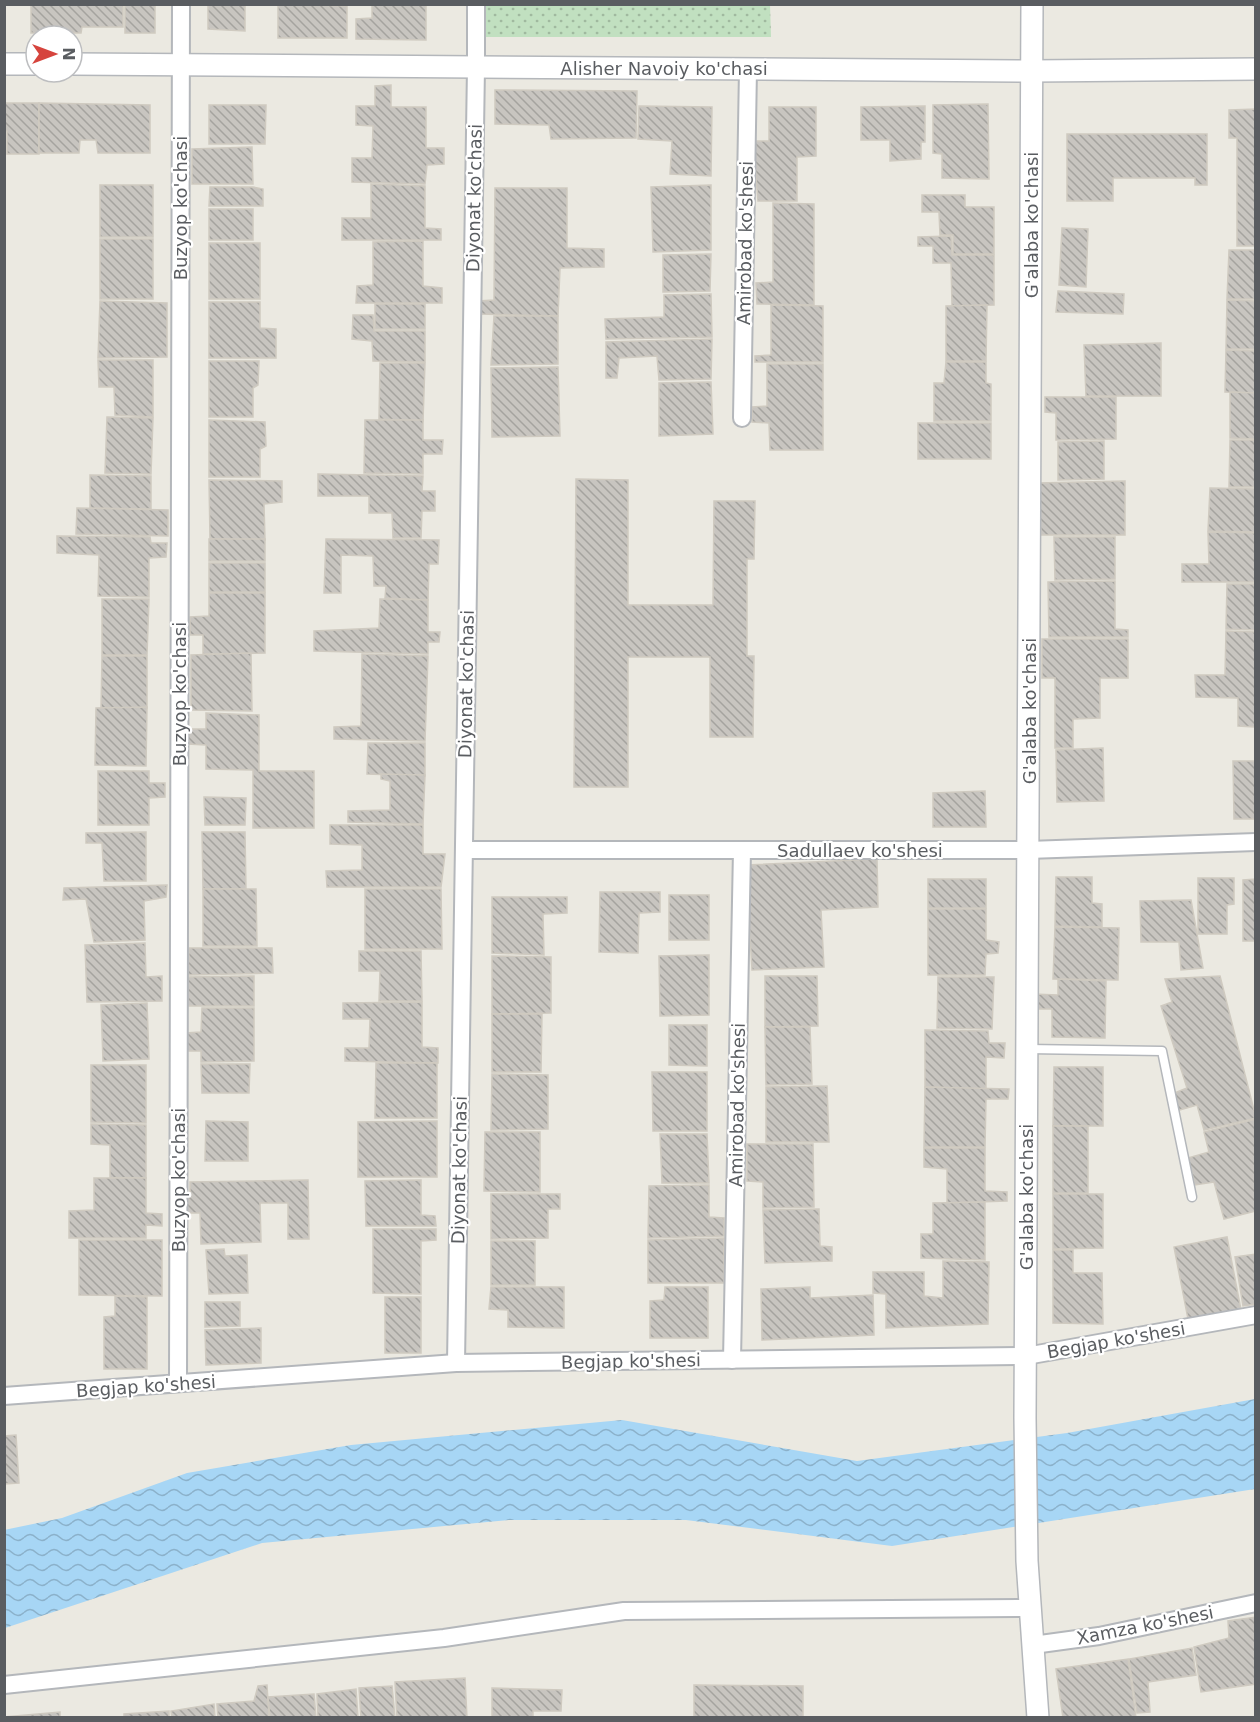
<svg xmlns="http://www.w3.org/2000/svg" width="1260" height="1722" font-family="'DejaVu Sans',sans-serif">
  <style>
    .grass { fill: url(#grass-dots) }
    .water { fill: url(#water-waves) }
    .building { fill: url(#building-back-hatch); stroke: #cfcac0; stroke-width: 1.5 }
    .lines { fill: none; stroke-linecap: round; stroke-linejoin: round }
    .service-casing { stroke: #b4b7bb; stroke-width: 11 }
    .minor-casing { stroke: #b4b7bb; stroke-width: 20 }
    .tertiary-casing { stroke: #b4b7bb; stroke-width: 24 }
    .service { stroke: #fff; stroke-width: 8 }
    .minor { stroke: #fff; stroke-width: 16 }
    .tertiary { stroke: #fff; stroke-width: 21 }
    .labels { text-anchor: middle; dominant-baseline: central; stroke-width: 4.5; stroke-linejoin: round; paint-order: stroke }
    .street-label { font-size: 18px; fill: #5a5d61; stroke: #fff }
  </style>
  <defs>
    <pattern id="grass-dots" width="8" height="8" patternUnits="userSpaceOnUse" patternTransform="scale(1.5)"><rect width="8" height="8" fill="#c1e0c0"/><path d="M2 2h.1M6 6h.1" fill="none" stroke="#a0b99f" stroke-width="1.8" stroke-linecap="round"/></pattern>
    <pattern id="water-waves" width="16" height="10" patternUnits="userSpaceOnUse" patternTransform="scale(1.5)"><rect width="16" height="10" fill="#a7d6f5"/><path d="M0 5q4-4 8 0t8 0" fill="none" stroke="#8bb1ca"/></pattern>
    <pattern id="building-back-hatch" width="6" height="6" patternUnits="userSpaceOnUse" patternTransform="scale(1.5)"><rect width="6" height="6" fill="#c8c5c0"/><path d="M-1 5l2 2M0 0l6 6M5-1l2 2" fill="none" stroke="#a5a39f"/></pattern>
  </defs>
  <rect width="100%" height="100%" fill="#ebe9e1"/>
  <polygon class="grass" points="486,5 770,5 771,37 486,37"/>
  <polygon class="water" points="1255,1399 1255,1489 892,1546 686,1520 509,1520 262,1543 5,1628 4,1530 62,1518 187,1473 351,1445 622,1420 857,1461 1067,1433"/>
  <g class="building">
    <polygon points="31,4 123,4 123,27 82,27 81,33 31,33"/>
    <rect x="125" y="4" width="30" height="29"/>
    <polygon points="208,4 245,4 245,31 208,29"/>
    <polygon points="278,4 347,6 347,38 278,38"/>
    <polygon points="372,4 426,4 426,40 356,39 356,19 372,18"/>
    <polygon points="391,85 391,107 426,107 426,148 444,148 444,164 427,165 425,184 352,182 352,158 372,158 373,126 356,125 356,106 375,106 375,86"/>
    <polygon points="495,90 637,91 636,138 551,139 549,125 495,124"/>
    <polygon points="4,103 39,103 39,154 7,154 7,131 4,130"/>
    <polygon points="39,103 150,105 150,153 98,153 96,140 80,140 79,153 39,153"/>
    <polygon points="988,104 989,179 942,178 942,154 933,153 933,105"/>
    <polygon points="209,105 266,105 265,144 209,144"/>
    <polygon points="639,106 712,107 711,176 670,174 672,141 638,139"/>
    <polygon points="925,106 925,142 921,142 921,159 890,161 890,140 861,140 861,107"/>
    <polygon points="769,107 816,107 816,156 797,157 797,201 758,201 753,141 769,141"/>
    <polygon points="1256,109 1256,246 1237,246 1237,138 1229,138 1229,110"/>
    <polygon points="1067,134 1207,134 1207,185 1195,185 1195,178 1113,178 1113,201 1067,201"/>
    <polygon points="252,147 253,184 192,184 192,149"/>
    <polygon points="371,184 425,186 425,228 441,229 441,240 342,240 342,218 371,218"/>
    <rect x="100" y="185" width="53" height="52"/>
    <polygon points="711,185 711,250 653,252 651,187"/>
    <polygon points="210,187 253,187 263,189 263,206 209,206"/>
    <polygon points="495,188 567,188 567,248 604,249 604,267 560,268 558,316 478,314 478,301 494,300"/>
    <polygon points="922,195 965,195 965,207 994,207 994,254 953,254 953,235 940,235 939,212 922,212"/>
    <polygon points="773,203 814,204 814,305 757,304 756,283 773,282"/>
    <rect x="209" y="209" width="44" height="31"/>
    <polygon points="1062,228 1088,229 1086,287 1059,285"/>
    <polygon points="951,236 952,255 994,255 994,305 952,306 951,263 933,263 933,246 918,246 918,237"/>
    <rect x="100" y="239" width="53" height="60"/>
    <polygon points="423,241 423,286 442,288 442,303 356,303 357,286 373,285 373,242"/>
    <rect x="209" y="243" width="51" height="56"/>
    <polygon points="1229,250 1256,250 1256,299 1227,299"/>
    <polygon points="711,254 710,291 663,292 663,255"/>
    <polygon points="1058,291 1124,294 1123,314 1056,312"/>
    <polygon points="711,294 712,337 606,339 605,319 664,317 664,295"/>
    <polygon points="1227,300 1256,301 1256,349 1226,349"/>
    <polygon points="100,301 167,303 167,357 98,358"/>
    <polygon points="209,302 260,302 260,328 276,329 276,358 209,358"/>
    <rect x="375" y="304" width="50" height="25"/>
    <polygon points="771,305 823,306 823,362 755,362 755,356 771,355"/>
    <polygon points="987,305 986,361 946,361 946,306"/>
    <polygon points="353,315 373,315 374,331 425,331 425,362 373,361 372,341 352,339"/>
    <polygon points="494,316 558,316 558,364 491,365"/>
    <polygon points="712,339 711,379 659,380 657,356 619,358 617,378 606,378 606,342"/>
    <polygon points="1161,343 1161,396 1086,396 1084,345"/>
    <polygon points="1226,350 1256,351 1256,393 1225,392"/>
    <polygon points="98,360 153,360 153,417 115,415 114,387 99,387"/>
    <polygon points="209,361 259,361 258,385 253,388 253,417 209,417"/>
    <polygon points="946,362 986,362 986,383 991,384 991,421 934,421 934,383 944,383"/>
    <polygon points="380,363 425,363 423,421 379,419"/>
    <polygon points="767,364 823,364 823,450 770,450 769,423 752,422 752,407 767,406"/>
    <polygon points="558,367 560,436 492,437 491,368"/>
    <polygon points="711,382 713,434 659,436 659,383"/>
    <polygon points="1230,392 1256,393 1256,439 1230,438"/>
    <polygon points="1045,397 1116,397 1116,439 1056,440 1056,413 1045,412"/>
    <polygon points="107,417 153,418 151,474 105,473"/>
    <polygon points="209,420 265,422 266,446 260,449 260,477 209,477"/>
    <polygon points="365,420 423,420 423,440 443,440 442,454 423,454 423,474 364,473"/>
    <rect x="918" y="423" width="73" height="36"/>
    <polygon points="1230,440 1256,440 1256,487 1229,487"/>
    <polygon points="1104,441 1104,479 1058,480 1058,442"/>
    <polygon points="318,474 423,476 422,491 435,491 435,511 422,511 421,538 393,538 392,513 369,513 369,496 318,496"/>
    <polygon points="90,475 151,476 151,509 90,508"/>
    <polygon points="576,479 628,480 628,605 713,605 714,501 755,501 754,559 747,559 747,656 754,656 753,737 710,737 710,657 628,657 628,787 574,787"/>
    <polygon points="209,480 282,481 282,502 264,504 265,540 210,539"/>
    <polygon points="1125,481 1125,535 1041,535 1039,483"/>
    <polygon points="1210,488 1256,489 1256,532 1208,531"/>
    <polygon points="77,508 168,510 168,536 76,534"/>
    <polygon points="1208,532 1256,533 1256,582 1182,582 1182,564 1209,564"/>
    <polygon points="57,536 150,537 151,543 167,543 166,557 149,558 149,597 98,596 99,555 57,553"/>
    <polygon points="1054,537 1115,537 1115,579 1055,580"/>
    <rect x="209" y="539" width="56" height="22"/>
    <polygon points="326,539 439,540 438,564 429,564 428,600 385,598 386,586 374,586 373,556 341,555 341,593 324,593"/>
    <rect x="209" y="563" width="56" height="29"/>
    <polygon points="1115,581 1115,629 1128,630 1128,637 1049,637 1048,582"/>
    <polygon points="1227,584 1256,584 1256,630 1226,629"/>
    <polygon points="209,593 265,593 265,653 203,654 203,635 190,635 190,617 209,616"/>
    <polygon points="102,599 149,599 147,655 102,655"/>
    <polygon points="380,599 428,600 428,632 440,632 439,642 428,642 428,654 314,651 314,631 379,628"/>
    <polygon points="1226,631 1256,632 1256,760 1255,727 1238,726 1238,698 1196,697 1195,675 1225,675"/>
    <polygon points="1042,639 1128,639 1128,678 1100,678 1100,718 1073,719 1073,748 1055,748 1055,678 1042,678"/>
    <polygon points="251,653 252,711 191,710 191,655"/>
    <polygon points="362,654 428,656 425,741 334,739 334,727 361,726"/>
    <polygon points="102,656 147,656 147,708 101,708"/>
    <polygon points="147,707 146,766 95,765 96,708"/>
    <polygon points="206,713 259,715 259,771 314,771 314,828 253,828 253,770 206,769 206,745 188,744 188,729 206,729"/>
    <polygon points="368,743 425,743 425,776 367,774"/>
    <polygon points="1103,748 1104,801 1057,802 1056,750"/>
    <polygon points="1233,761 1256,761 1256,819 1234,819"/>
    <polygon points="98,771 149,771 149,783 165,783 165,797 149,798 149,825 98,825"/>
    <polygon points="381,774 425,775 423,824 348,822 348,811 390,810 390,781 381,779"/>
    <polygon points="985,791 986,827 933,827 933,793"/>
    <polygon points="204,797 246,798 245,825 205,825"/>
    <polygon points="330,825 423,825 423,854 445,854 441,887 327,887 326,871 362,870 362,845 330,844"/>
    <polygon points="146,832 146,881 104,881 102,843 86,843 86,833"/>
    <polygon points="202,832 245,832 246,889 203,889"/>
    <polygon points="877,859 878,907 821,910 824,967 752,970 746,865"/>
    <polygon points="1056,877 1092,877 1092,903 1102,904 1102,927 1055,926"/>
    <polygon points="1198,878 1234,878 1234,904 1227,905 1227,934 1198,934"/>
    <rect x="928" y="879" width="58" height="29"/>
    <polygon points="1256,879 1256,941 1243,941 1243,880"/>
    <polygon points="167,885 166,897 144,901 145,940 94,942 86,899 63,900 64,888"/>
    <polygon points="203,889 256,889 257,946 203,946"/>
    <polygon points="365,889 441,889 442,949 365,949"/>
    <polygon points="600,892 660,892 660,912 639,913 638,953 599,952"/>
    <rect x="669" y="895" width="40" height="45"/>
    <polygon points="492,897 567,897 567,913 543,914 544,955 492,953"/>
    <polygon points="1191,900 1203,968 1181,970 1179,942 1141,942 1140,901"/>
    <polygon points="928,909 986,909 986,940 999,942 998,953 986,954 985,975 928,975"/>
    <polygon points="1055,927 1119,928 1118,980 1053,979"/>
    <polygon points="145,943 146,977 162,976 162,1001 87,1002 85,945"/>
    <polygon points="189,948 272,948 273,973 188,975"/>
    <polygon points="359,951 421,951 422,1001 379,1001 380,971 359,971"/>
    <polygon points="709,955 709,1015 660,1016 659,956"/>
    <polygon points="492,956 551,957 551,1013 492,1014"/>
    <polygon points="254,976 254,1006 188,1006 188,977"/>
    <polygon points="765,976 817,976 818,1026 765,1027"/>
    <polygon points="1220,976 1256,1118 1204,1130 1197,1105 1176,1111 1172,1094 1187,1088 1161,1006 1172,1002 1165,979"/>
    <polygon points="938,977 994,977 992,1029 937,1028"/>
    <polygon points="1058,979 1106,981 1105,1038 1052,1037 1052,1009 1033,1009 1033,994 1058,995"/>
    <polygon points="422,1002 422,1047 438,1048 438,1063 345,1061 345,1048 369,1048 370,1019 343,1019 343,1003"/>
    <polygon points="147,1003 149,1059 103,1061 101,1005"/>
    <polygon points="202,1008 254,1008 254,1061 201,1062 201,1051 185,1051 185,1033 201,1032"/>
    <polygon points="492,1014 542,1014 541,1072 492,1072"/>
    <polygon points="669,1025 707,1025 707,1066 669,1065"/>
    <polygon points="765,1027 810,1027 812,1084 766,1085"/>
    <polygon points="925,1030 988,1031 989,1043 1005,1043 1004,1058 986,1057 986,1089 925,1087"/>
    <polygon points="376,1063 437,1063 437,1118 375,1118"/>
    <polygon points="201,1064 250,1064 249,1093 202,1093"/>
    <polygon points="91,1065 146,1065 146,1123 91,1122"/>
    <polygon points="1054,1067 1103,1067 1103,1126 1053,1126"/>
    <polygon points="652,1072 707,1072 707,1131 653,1131"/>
    <polygon points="492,1074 548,1075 548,1129 491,1130"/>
    <polygon points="827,1086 829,1142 766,1142 766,1087"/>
    <polygon points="925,1087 1009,1089 1008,1099 986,1099 985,1147 924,1147"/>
    <polygon points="1256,1119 1256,1211 1224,1219 1214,1182 1195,1185 1188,1158 1209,1152 1204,1132"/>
    <polygon points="206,1121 248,1122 248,1161 205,1161"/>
    <polygon points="437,1121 437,1177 358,1177 358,1122"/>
    <polygon points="91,1124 146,1125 146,1178 110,1178 110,1145 91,1144"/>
    <rect x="1053" y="1126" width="35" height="67"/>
    <polygon points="485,1132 540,1132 540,1192 484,1191"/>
    <polygon points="660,1134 707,1134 709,1183 662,1183"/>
    <polygon points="747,1144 813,1144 814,1207 763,1208 763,1182 747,1181"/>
    <polygon points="924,1148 985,1148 985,1191 1007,1192 1007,1201 947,1203 947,1169 924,1167"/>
    <polygon points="94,1178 146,1178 146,1213 162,1214 162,1226 146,1225 146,1238 69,1238 69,1211 94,1210"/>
    <polygon points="308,1180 309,1239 288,1239 288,1203 260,1203 261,1242 201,1244 200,1213 181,1213 181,1195 190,1194 190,1182"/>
    <polygon points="421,1180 421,1215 435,1216 436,1226 366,1226 365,1181"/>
    <polygon points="709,1185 709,1217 724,1218 724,1236 648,1238 649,1186"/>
    <polygon points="491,1194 560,1194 560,1209 548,1209 548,1238 491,1239"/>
    <polygon points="1053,1194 1103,1194 1103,1248 1053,1249"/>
    <polygon points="985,1202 985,1260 921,1258 921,1234 933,1234 933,1203"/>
    <polygon points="819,1209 820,1246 832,1247 832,1261 765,1263 763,1210"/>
    <polygon points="373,1229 436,1229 436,1240 421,1241 421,1294 373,1293"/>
    <polygon points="1227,1237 1241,1310 1188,1319 1174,1247"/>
    <polygon points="724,1238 724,1283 648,1283 648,1240"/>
    <polygon points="79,1240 162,1240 162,1296 79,1295"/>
    <rect x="491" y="1241" width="44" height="44"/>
    <polygon points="224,1249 225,1256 247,1255 248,1293 209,1294 206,1250"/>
    <polygon points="1053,1250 1073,1250 1073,1273 1102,1273 1103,1324 1053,1323"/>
    <polygon points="1256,1254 1256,1304 1243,1306 1235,1257"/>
    <polygon points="943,1261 989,1262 988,1324 886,1328 886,1294 873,1293 873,1272 924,1272 924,1296 943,1298"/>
    <polygon points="491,1287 564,1287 564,1328 508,1327 508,1310 489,1309"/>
    <polygon points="665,1287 708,1287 708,1338 650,1338 650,1301 664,1300"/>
    <polygon points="810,1287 810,1298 873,1295 874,1335 762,1340 761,1289"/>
    <polygon points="115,1296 147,1297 147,1369 104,1369 104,1317 115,1316"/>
    <rect x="385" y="1297" width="36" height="56"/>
    <polygon points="205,1302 240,1302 240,1326 205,1327"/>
    <polygon points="261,1328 261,1363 206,1365 205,1330"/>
    <polygon points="16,1435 19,1483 4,1484 4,1436"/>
    <polygon points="1256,1617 1256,1684 1201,1692 1194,1647 1229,1638 1228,1621"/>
    <polygon points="1192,1648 1196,1675 1148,1682 1150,1712 1137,1713 1129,1659"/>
    <polygon points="1128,1659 1136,1718 1063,1718 1056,1669"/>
    <polygon points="465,1678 467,1718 397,1718 395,1682"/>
    <polygon points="267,1685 269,1718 218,1718 217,1704 254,1701 258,1686"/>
    <polygon points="694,1685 803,1686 803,1718 694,1718"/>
    <polygon points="392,1686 395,1718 361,1718 359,1688"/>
    <polygon points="492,1688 562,1690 561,1711 533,1711 533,1718 492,1718"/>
    <polygon points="356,1689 358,1718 318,1718 317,1694"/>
    <polygon points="314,1694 316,1718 270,1718 268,1697"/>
    <polygon points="214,1704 215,1718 172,1718 171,1711"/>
    <polygon points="169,1711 169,1718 124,1718 124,1714"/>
    <polygon points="60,1712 60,1718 4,1718 4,1717"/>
  </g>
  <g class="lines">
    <defs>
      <polyline id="service" points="1027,1049 1162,1051 1192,1197"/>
      <g id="minor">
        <polyline points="742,418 748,69"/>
        <polyline points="464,850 1028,850 1256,842"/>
        <polyline points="732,1360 742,850"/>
        <polyline points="456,1363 476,67 476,4"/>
        <polyline points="178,1383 181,4"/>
        <polyline points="4,1396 456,1363 1026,1356 1256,1315"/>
        <polyline points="1033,1645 1099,1636 1256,1603"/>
        <polyline points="4,1685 444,1638 624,1611 1031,1608"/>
      </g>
      <g id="tertiary">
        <polyline points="1032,4 1025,1418 1027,1561 1038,1718"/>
        <polyline points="4,64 36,64"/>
        <polyline points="72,64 1032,71 1256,69"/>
      </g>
    </defs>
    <use href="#service" class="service-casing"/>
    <use href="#minor" class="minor-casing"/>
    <use href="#tertiary" class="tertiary-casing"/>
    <use href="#service" class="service"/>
    <use href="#minor" class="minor"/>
    <use href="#tertiary" class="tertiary"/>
  </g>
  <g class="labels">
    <g class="street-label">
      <text x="664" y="68">Alisher Navoiy ko'chasi</text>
      <text transform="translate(474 198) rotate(-89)">Diyonat ko'chasi</text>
      <text transform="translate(180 208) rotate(-90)">Buzyop ko'chasi</text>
      <text transform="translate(1031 225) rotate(-90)">G'alaba ko'chasi</text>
      <text transform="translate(745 243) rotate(-89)">Amirobad ko'shesi</text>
      <text transform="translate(466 684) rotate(-89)">Diyonat ko'chasi</text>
      <text transform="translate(179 694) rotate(-90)">Buzyop ko'chasi</text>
      <text transform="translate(1029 711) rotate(-90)">G'alaba ko'chasi</text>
      <text x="860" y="850">Sadullaev ko'shesi</text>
      <text transform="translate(737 1105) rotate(-89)">Amirobad ko'shesi</text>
      <text transform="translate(459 1170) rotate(-89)">Diyonat ko'chasi</text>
      <text transform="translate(178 1180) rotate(-90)">Buzyop ko'chasi</text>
      <text transform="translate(1026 1197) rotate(-90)">G'alaba ko'chasi</text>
      <text transform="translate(1116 1340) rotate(-10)">Begjap ko'shesi</text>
      <text transform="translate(631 1361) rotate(-1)">Begjap ko'shesi</text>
      <text transform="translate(146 1386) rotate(-4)">Begjap ko'shesi</text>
      <text transform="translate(1145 1625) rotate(-11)">Xamza ko'shesi</text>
    </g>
  </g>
  <rect width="1260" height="1722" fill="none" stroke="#5a5d61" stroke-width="12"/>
  <g transform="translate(54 54) rotate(90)"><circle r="28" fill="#ffffff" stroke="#bdbec0" stroke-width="1.5"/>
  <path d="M0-4.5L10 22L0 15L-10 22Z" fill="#d6443d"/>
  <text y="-9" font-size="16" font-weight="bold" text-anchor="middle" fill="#5a5d61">N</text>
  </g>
</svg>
